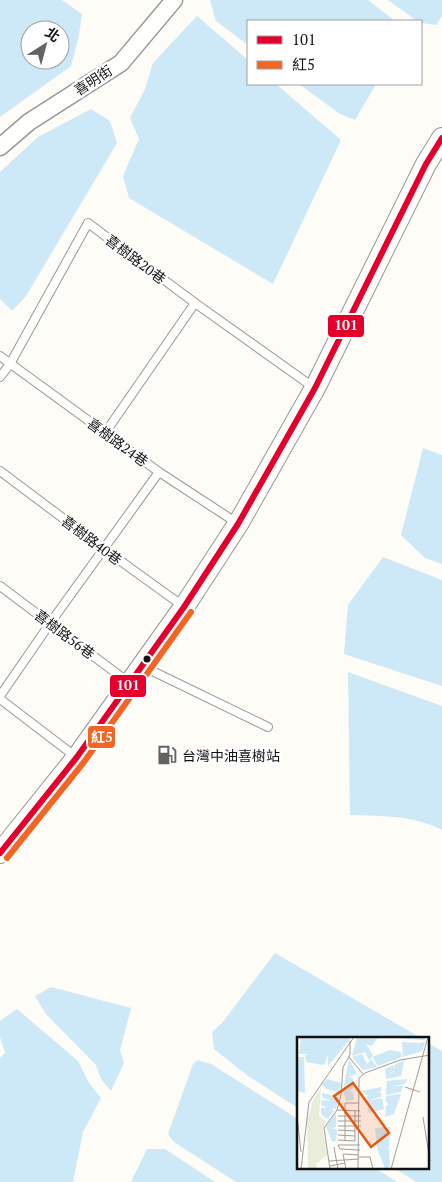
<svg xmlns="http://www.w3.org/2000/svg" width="442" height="1182" font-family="'PT Serif','Noto Sans TC',serif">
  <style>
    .water { fill: #cde8f7; fill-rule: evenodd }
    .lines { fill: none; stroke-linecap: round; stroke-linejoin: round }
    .service-casing { stroke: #979795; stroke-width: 10 }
    .minor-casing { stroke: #979795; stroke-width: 19 }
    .tertiary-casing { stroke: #979795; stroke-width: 22 }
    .service { stroke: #fffffe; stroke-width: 8 }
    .minor { stroke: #fffffe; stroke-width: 16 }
    .tertiary { stroke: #fffffe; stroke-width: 20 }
    .bus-1-casing { stroke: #fff; stroke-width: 10 }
    .bus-2-casing { stroke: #fff; stroke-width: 10 }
    .bus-1 { stroke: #e4002b; stroke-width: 6 }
    .bus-2 { stroke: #f26522; stroke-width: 6 }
    .bus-dot { fill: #111; stroke: #fff; stroke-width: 2 }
    .labels { text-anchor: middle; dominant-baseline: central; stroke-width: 5; stroke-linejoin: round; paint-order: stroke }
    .street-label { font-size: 14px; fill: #111; stroke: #fff }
    .poi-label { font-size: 14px; fill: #111; stroke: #fff; text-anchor: start }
    .inset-river { fill: none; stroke: #cde8f7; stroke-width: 2.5 }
    .inset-road { fill: none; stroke: #9f9e9b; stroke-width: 1 }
    .view { fill: #e8590c; fill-opacity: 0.15; stroke: #e8590c; stroke-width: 2.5 }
    .inset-edge { fill: none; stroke: #111; stroke-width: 2.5 }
    .line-badge { stroke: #fff; stroke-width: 2 }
    .badge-label { font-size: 14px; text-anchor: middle; font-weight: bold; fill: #fff }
  </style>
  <rect width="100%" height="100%" fill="#fdfcf7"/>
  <g class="water">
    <path d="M0,0H62L82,14L79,35L71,66L0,117ZM30,30H60V60H30Z"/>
    <polygon points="210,0 368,0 395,21 248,21 248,45 216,21"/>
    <polygon points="388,0 442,0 442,16 436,25 421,23 421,21 417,21"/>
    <polygon points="197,16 248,60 248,84 276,84 341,140 273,284 129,198 123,176 139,139 130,118 145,89 153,63"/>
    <polygon points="299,84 376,84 355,120 340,114"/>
    <polygon points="91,109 110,121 117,143 26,296 12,311 0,299 0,172 38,137"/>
    <polygon points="423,448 442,455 442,564 425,558 401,535"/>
    <polygon points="383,557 442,580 442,686 344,654 348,605"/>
    <path d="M348,672L442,706V830C413,815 382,816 350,815Z"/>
    <polygon points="275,953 421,1038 298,1038 298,1108 248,1076 214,1049 212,1032 222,1023"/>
    <polygon points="51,987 131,1008 120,1050 124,1063 111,1091 101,1079 96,1065 46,1014 35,996"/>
    <polygon points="17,1009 78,1061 89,1083 101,1098 83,1132 73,1182 0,1182 0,1058 5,1053 0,1037 0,1021"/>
    <polygon points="428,1043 442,1051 442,1182 416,1182 394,1168 428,1168"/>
    <polygon points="198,1060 211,1064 298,1119 298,1168 375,1168 397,1182 236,1182 174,1142 168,1134 193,1064"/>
    <polygon points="147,1149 165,1149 215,1182 131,1182"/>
  </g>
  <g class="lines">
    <defs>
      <g id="service">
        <polyline points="0,356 159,472 237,523"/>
        <polyline points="0,377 10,364 88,223 195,303 313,387"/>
        <polyline points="105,433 195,303"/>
        <polyline points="0,471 104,549 183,606"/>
        <polyline points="0,586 128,682"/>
        <polyline points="142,666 268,727"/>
        <polyline points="0,696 51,622 159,472"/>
        <polyline points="0,699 76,757"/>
      </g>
      <polyline id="minor" points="0,147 29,122 121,63 174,0"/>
      <polyline id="tertiary" points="0,853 77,757 184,607 238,524 315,388 426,164 442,138"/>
    </defs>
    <use href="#service" class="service-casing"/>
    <use href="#minor" class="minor-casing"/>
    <use href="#tertiary" class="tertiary-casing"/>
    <use href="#service" class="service"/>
    <use href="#minor" class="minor"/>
    <use href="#tertiary" class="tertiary"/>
    <defs>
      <polyline id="bus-1" points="0,853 77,757 184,607 238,524 315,388 426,164 442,138"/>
      <polyline id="bus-2" points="7,858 84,762 191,612"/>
    </defs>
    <use href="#bus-1" class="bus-1-casing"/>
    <use href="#bus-2" class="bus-2-casing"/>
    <use href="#bus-1" class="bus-1"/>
    <use href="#bus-2" class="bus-2"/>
  </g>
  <defs>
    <symbol id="fuel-bare" viewBox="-9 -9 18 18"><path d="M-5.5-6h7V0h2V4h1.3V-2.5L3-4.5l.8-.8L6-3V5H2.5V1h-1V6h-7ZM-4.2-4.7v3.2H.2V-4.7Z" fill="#646362" stroke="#fff" stroke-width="2.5" paint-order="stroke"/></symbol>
  </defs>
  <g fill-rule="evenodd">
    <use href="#fuel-bare" x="153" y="741" width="28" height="28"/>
  </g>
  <circle class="bus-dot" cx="147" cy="659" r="4.5"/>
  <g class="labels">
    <g class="street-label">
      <text transform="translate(93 80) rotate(-33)">喜明街</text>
      <text transform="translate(136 259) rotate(37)">喜樹路20巷</text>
      <text transform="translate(118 442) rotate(36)">喜樹路24巷</text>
      <text transform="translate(92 540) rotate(37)">喜樹路40巷</text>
      <text transform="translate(65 634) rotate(37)">喜樹路56巷</text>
    </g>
    <g class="poi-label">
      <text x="182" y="755">台灣中油喜樹站</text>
    </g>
  </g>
  <g transform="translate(297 1037)">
    <rect width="132" height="132" fill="#fdfcf7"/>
    <path d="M24,51L22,79L29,84L26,93L30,118L19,127L20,132H11L10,84L16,63Z" fill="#e9eedb"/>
    <path d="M4,0H51L53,2L31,29V17L27,28L9,25L8,18L12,17H2ZM60,0H81L75,9L69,7L76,18L72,23L68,15L55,19ZM105,5L121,6L122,9V6L128,5L125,14L106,20ZM93,13L104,15L105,20L81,29L75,20ZM65,17L70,27L74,22L80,30L66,33L55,20ZM0,20H7L8,56L0,54ZM52,23L60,37L51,40L56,41V53L51,54L56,55L57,63L49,64L46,53ZM107,24L104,39L89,42L88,32L97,28V34L91,36L97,35L98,27ZM30,42L44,46L42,55L29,52L25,47ZM110,42L108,47L96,49H106L104,55L89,58L90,44ZM84,50V54L77,56L83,55L85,59L72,64L85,61L87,72L72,76L70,71L77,69L71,70L70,58L65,54ZM25,56L42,60L39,72L34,71L37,74L30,82L24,77V71H30L24,68L25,63L34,64L25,60ZM104,57L97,77L88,80L89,69L92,67L89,65V59ZM39,76V90L35,91L40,93L39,104L35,105L29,89ZM93,90L92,110L89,111H92L93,130L88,132L80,111L78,91Z" fill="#cde8f7"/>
    <path class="inset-river" d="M104,0L128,2"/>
    <path class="inset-road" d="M52,20L66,37M108,50L123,55M40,73L63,74M0,79L4,115M41,79H64M126,80L133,124M41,84H64M41,89H64M41,93L58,94M41,98L58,99M41,103L58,104V74M48,103V66H62M41,108L43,112L63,113M41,108H63M37,110L41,132M62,120H73L76,132M32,124L62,122M33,129L48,126M4,132L12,65L57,0M33,132L27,91L40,73L44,58L46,30L53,18V4M49,132L46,117L62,118M61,132L62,41L68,36L103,23L133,18M94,132L131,0"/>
    <path class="view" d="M56,46L92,96L74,110L37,59Z"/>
    <rect width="132" height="132" class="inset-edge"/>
  </g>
  <g class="line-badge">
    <rect x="327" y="314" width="38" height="24" rx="5" fill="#e4002b"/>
    <rect x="109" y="674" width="38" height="24" rx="5" fill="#e4002b"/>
    <rect x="87" y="725" width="29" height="24" rx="5" fill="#f26522"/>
  </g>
  <g class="badge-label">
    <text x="346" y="330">101</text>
    <text x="128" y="690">101</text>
    <text x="102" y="742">紅5</text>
  </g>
  <rect x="247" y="20" width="175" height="65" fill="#ffffff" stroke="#a0a0a0"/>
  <rect x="257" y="36" width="25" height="8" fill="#e4002b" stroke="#a0a0a0"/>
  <text x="292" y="45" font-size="15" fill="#111111">101</text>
  <rect x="257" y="61" width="25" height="8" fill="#f26522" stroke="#a0a0a0"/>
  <text x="292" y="70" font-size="15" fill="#111111">紅5</text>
  <g transform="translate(45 45) rotate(36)"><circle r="24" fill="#ffffff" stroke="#a0a0a0"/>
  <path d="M0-4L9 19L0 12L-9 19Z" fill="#646362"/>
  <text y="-8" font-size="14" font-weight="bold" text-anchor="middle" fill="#111111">北</text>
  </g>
</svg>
